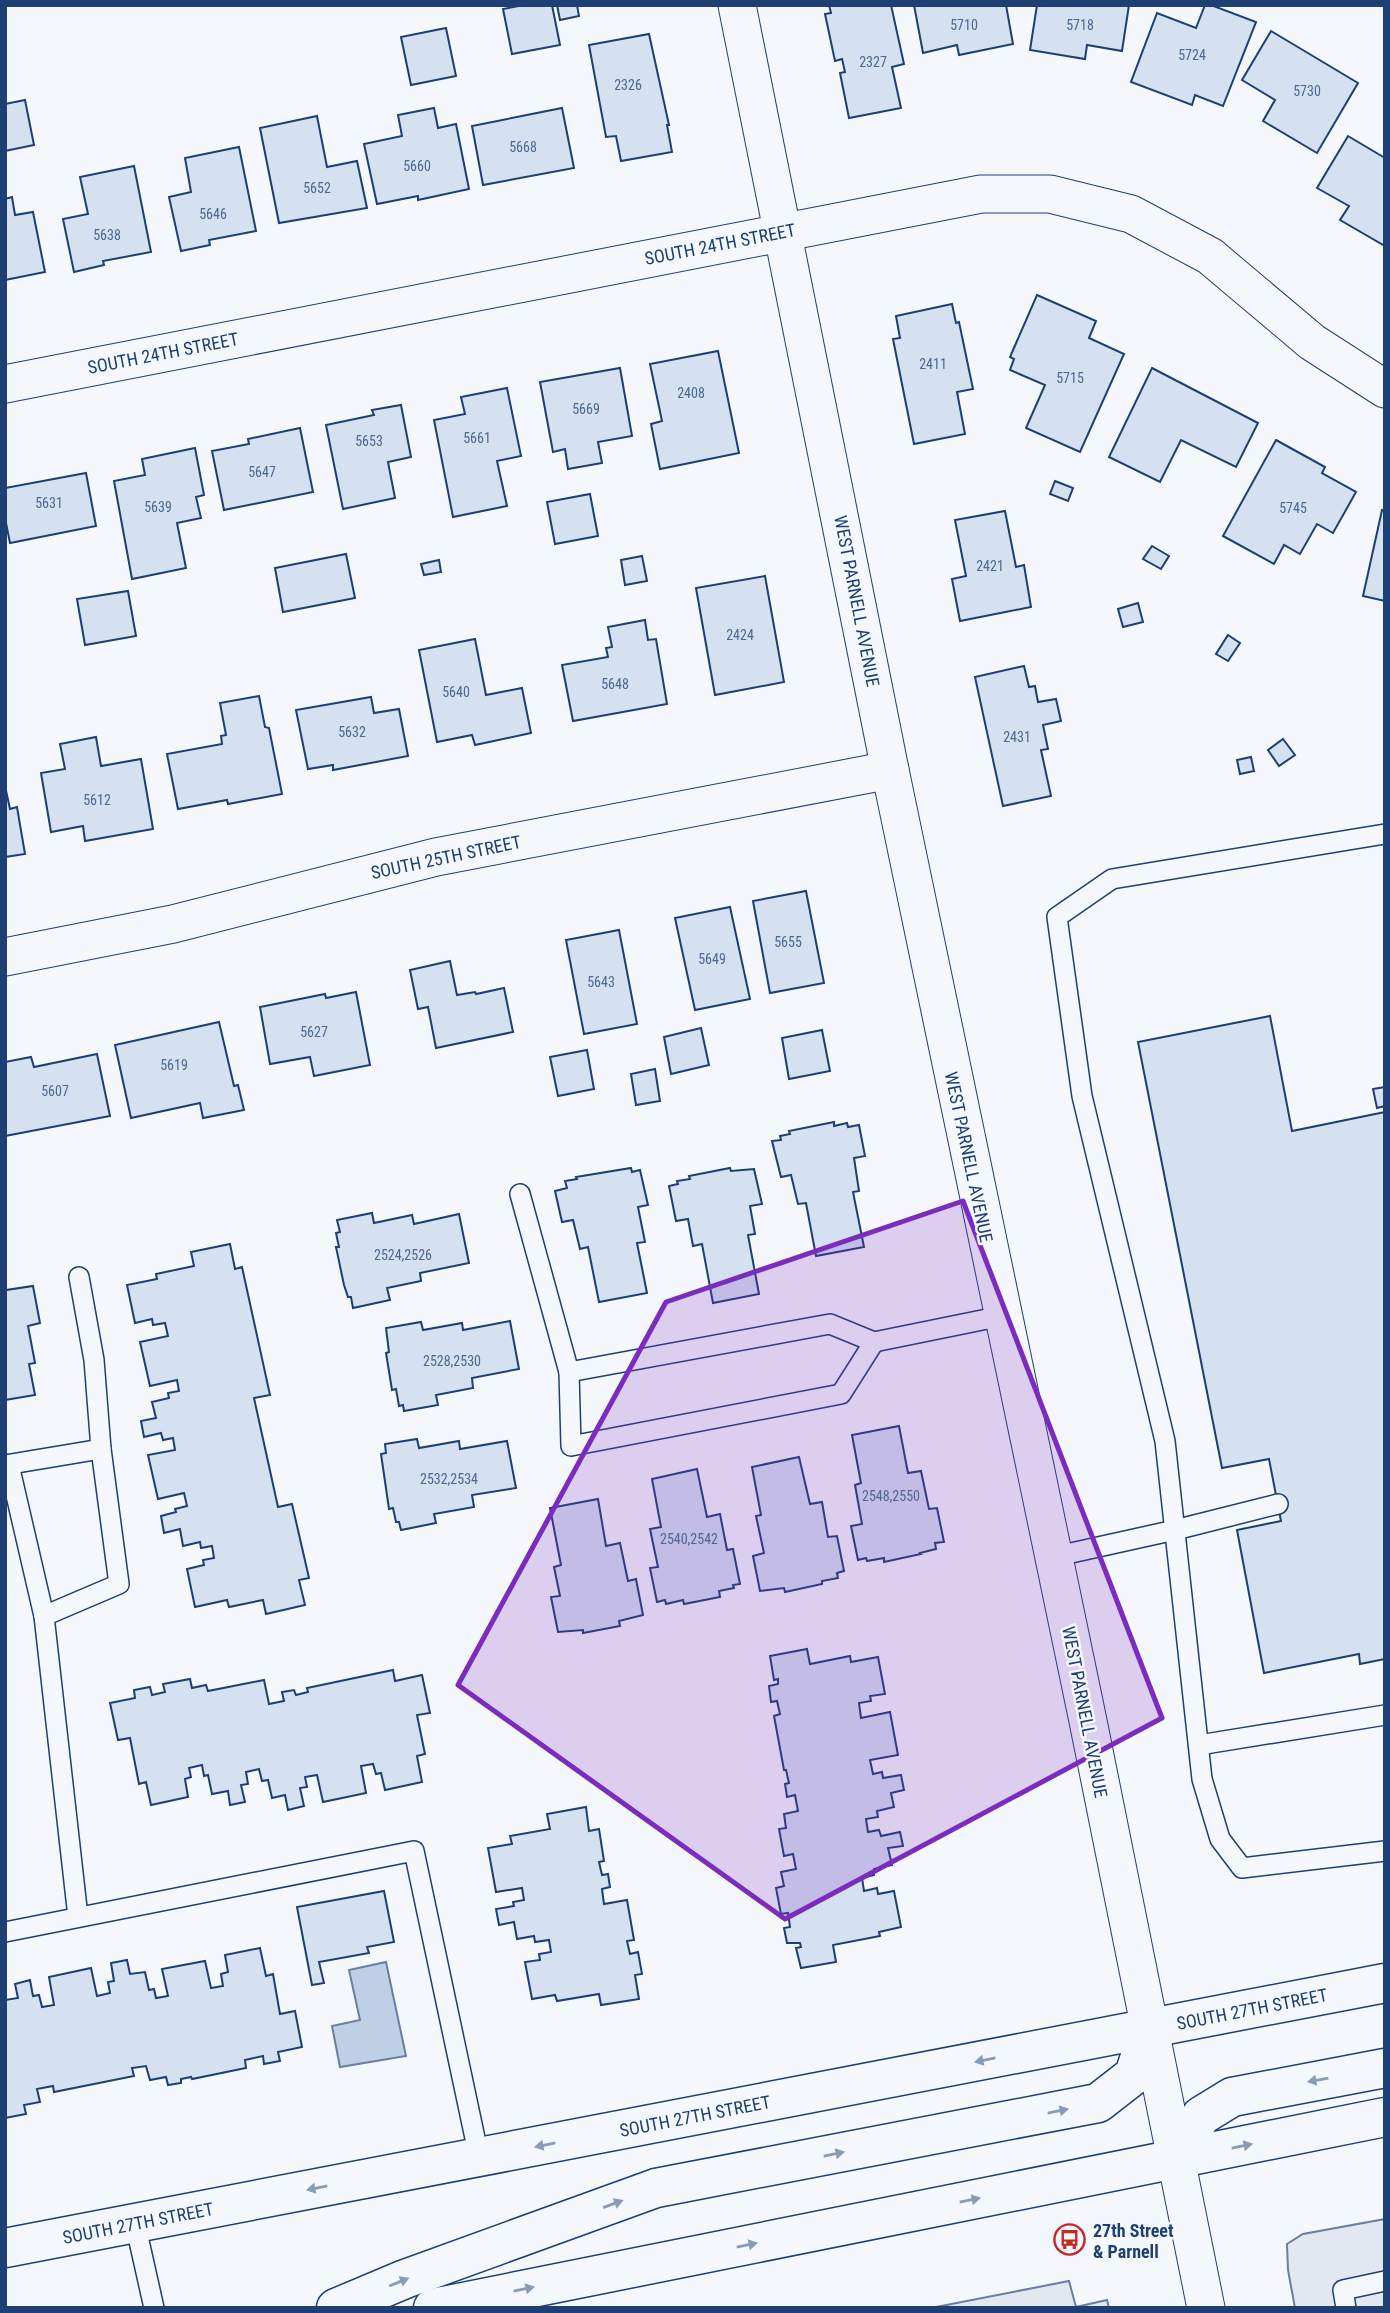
<svg xmlns="http://www.w3.org/2000/svg" width="1390" height="2313" font-family="'Roboto Condensed',sans-serif">
  <style>
    .parking { fill: #e3e8f0; stroke: #687fa3; stroke-width: 2 }
    .water { fill: #bed0e5; stroke: #687fa3; stroke-width: 2 }
    .building { fill: #d5e0f0; stroke: #1d3f73; stroke-width: 2 }
    .lines { fill: none; stroke-linecap: round; stroke-linejoin: round }
    .service-casing { stroke: #1d3f73; stroke-width: 22 }
    .minor-casing { stroke: #1d3f73; stroke-width: 39 }
    .primary-casing { stroke: #1d3f73; stroke-width: 41 }
    .service { stroke: #f4f7fb; stroke-width: 19 }
    .minor { stroke: #f4f7fb; stroke-width: 37 }
    .primary { stroke: #f4f7fb; stroke-width: 38 }
    .oneway { fill: #889bb7 }
    .marked { fill: #7b2cbf; fill-opacity: 0.2; stroke: #7b2cbf; stroke-width: 5; stroke-linejoin: round }
    .labels { text-anchor: middle; dominant-baseline: central; stroke-width: 5; stroke-linejoin: round; paint-order: stroke }
    .number-label { font-size: 14px; fill: #4b6792 }
    .street-label { font-size: 18px; fill: #1d3f73; stroke: #f4f7fb }
    .poi-label { font-size: 18px; font-weight: bold; fill: #1d3f73; stroke: #f4f7fb; text-anchor: start }
  </style>
  <rect width="100%" height="100%" fill="#f4f7fb"/>
  <g class="parking">
    <polygon points="1385,2219 1385,2308 1295,2308 1288,2270 1287,2244 1303,2234"/>
    <polygon points="1069,2281 1076,2307 1107,2300 1109,2308 931,2308"/>
  </g>
  <polygon class="water" points="386,1962 406,2056 340,2067 332,2026 360,2020 349,1970"/>
  <g class="building">
    <polygon points="524,5 552,5 560,45 512,54 503,9"/>
    <polygon points="557,5 577,5 579,16 560,20"/>
    <polygon points="829,5 891,5 904,64 892,67 901,108 849,118 840,73 845,72 842,59 835,61 825,14 831,13"/>
    <polygon points="914,5 1006,5 1013,44 959,55 957,45 923,53"/>
    <polygon points="1037,5 1129,5 1122,51 1087,45 1085,59 1030,50"/>
    <polygon points="1205,5 1211,5 1256,22 1223,106 1195,95 1192,105 1131,82 1157,13 1196,28"/>
    <polygon points="446,28 456,76 411,85 401,37"/>
    <polygon points="1271,31 1358,83 1317,153 1263,121 1275,100 1242,80"/>
    <polygon points="649,34 669,125 667,125 672,152 621,161 616,136 606,137 589,45"/>
    <polygon points="25,100 34,145 5,151 5,104"/>
    <polygon points="434,108 438,128 456,124 469,189 418,200 418,196 377,204 364,144 402,136 398,115"/>
    <polygon points="562,108 574,168 483,185 472,126"/>
    <polygon points="317,116 327,167 357,161 367,208 279,223 260,128"/>
    <polygon points="1348,136 1385,158 1385,246 1340,220 1349,206 1317,188"/>
    <polygon points="239,147 256,231 209,240 210,245 181,251 169,197 191,192 185,158"/>
    <polygon points="134,166 151,252 103,261 104,265 74,272 63,219 88,214 80,177"/>
    <polygon points="12,197 15,215 33,212 45,272 5,280 5,199"/>
    <polygon points="1037,295 1096,321 1089,338 1124,354 1080,452 1026,428 1045,385 1010,370 1014,359 1010,357"/>
    <polygon points="952,304 956,323 959,322 973,389 957,392 965,434 914,444 893,339 900,338 896,316"/>
    <polygon points="718,351 739,453 660,469 651,424 662,421 650,364"/>
    <polygon points="620,368 632,436 598,442 602,463 568,469 565,449 553,452 540,382"/>
    <polygon points="1152,368 1258,423 1236,467 1181,440 1160,482 1109,457"/>
    <polygon points="507,388 521,456 497,461 507,506 453,517 434,420 465,414 461,397"/>
    <polygon points="401,405 411,457 388,462 395,498 343,509 326,425 374,415 372,410"/>
    <polygon points="300,428 313,492 224,510 212,451 249,444 248,439"/>
    <polygon points="1276,440 1325,467 1322,473 1356,492 1333,533 1317,524 1300,554 1284,545 1274,564 1223,536"/>
    <polygon points="195,448 204,495 196,497 201,518 177,523 186,568 132,579 114,481 145,475 142,459"/>
    <polygon points="86,473 96,526 10,543 5,518 5,488"/>
    <polygon points="1055,481 1073,488 1068,501 1050,494"/>
    <polygon points="590,494 598,536 555,544 547,502"/>
    <polygon points="1382,510 1385,511 1385,601 1363,596"/>
    <polygon points="1005,511 1016,567 1024,565 1031,607 960,621 952,579 966,576 955,520"/>
    <polygon points="1152,546 1169,556 1161,569 1143,559"/>
    <polygon points="346,554 355,598 283,612 275,568"/>
    <polygon points="642,556 647,581 625,585 621,560"/>
    <polygon points="439,560 441,572 424,575 421,564"/>
    <polygon points="765,576 784,682 715,695 696,588"/>
    <polygon points="128,591 136,636 85,645 77,599"/>
    <polygon points="1138,603 1143,622 1123,627 1118,609"/>
    <polygon points="645,620 648,640 656,639 667,704 573,721 562,665 608,657 606,648 612,647 608,627"/>
    <polygon points="1228,635 1240,643 1228,661 1216,654"/>
    <polygon points="475,639 486,695 522,688 531,733 475,745 472,735 437,742 419,650"/>
    <polygon points="1024,666 1029,687 1035,686 1038,702 1056,699 1061,721 1043,725 1048,749 1041,750 1051,796 1003,806 975,677"/>
    <polygon points="259,696 265,727 269,728 282,794 228,804 227,800 178,809 167,754 222,744 221,736 226,735 220,703"/>
    <polygon points="371,697 374,713 399,709 408,756 333,770 333,765 308,769 296,710"/>
    <polygon points="96,737 101,766 141,759 153,829 85,841 83,826 51,832 41,773 65,769 60,744"/>
    <polygon points="1283,739 1295,755 1279,766 1268,750"/>
    <polygon points="1251,757 1254,771 1240,774 1237,760"/>
    <polygon points="5,786 10,809 17,807 25,854 5,857"/>
    <polygon points="806,891 824,983 770,993 753,901"/>
    <polygon points="730,907 750,999 695,1010 675,918"/>
    <polygon points="619,930 637,1024 584,1034 566,940"/>
    <polygon points="450,961 457,995 475,992 476,994 504,988 513,1032 436,1048 428,1007 418,1009 410,970"/>
    <polygon points="356,992 370,1065 314,1076 310,1057 270,1064 260,1007 325,994 326,998"/>
    <polygon points="1270,1016 1292,1131 1385,1112 1385,1659 1360,1664 1359,1654 1264,1673 1237,1530 1281,1521 1269,1459 1222,1468 1138,1042"/>
    <polygon points="219,1022 234,1086 238,1085 244,1110 203,1118 200,1103 131,1118 115,1045"/>
    <polygon points="701,1028 709,1065 671,1074 664,1037"/>
    <polygon points="822,1030 830,1071 789,1079 782,1038"/>
    <polygon points="587,1050 594,1089 558,1096 550,1057"/>
    <polygon points="97,1054 110,1116 5,1136 5,1062 31,1057 34,1067"/>
    <polygon points="655,1069 660,1101 636,1105 631,1074"/>
    <polygon points="1385,1087 1385,1106 1377,1108 1373,1089"/>
    <polygon points="834,1122 834,1126 847,1123 848,1127 859,1125 865,1156 854,1158 859,1191 853,1192 864,1247 816,1256 806,1203 798,1204 791,1175 781,1177 772,1141 781,1140 780,1136 790,1134 789,1131"/>
    <polygon points="631,1168 632,1172 640,1170 648,1205 638,1207 645,1242 637,1243 647,1293 599,1302 588,1247 580,1249 573,1220 562,1222 555,1191 567,1188 565,1181 577,1179 576,1177"/>
    <polygon points="730,1168 731,1171 754,1169 762,1204 750,1206 755,1234 748,1235 759,1294 713,1303 702,1244 693,1246 688,1219 676,1221 669,1186 678,1184 677,1181 690,1179 689,1176"/>
    <polygon points="372,1213 374,1223 412,1215 414,1224 459,1214 469,1263 420,1273 421,1281 387,1288 390,1300 353,1308 351,1297 348,1297 344,1285 336,1247 339,1247 336,1233 340,1232 337,1220"/>
    <polygon points="230,1244 235,1269 242,1267 270,1395 254,1398 278,1507 292,1504 309,1578 299,1580 305,1605 266,1614 263,1600 229,1607 227,1600 195,1607 187,1569 204,1565 203,1560 214,1558 212,1546 201,1548 200,1542 183,1546 180,1529 164,1533 161,1516 176,1512 175,1509 187,1506 184,1493 158,1499 148,1455 175,1450 173,1438 163,1440 161,1433 144,1437 141,1421 156,1418 152,1402 169,1398 168,1393 179,1391 177,1380 150,1386 140,1342 168,1336 165,1323 153,1325 152,1319 135,1323 127,1285 157,1279 156,1274 194,1266 191,1252"/>
    <polygon points="5,1285 6,1290 33,1286 40,1323 28,1326 35,1363 29,1364 35,1395 5,1400"/>
    <polygon points="510,1321 519,1369 472,1378 473,1388 436,1395 438,1405 404,1411 403,1405 399,1406 396,1389 392,1390 386,1353 389,1352 386,1328 421,1322 423,1330 462,1323 463,1330"/>
    <polygon points="899,1426 908,1473 921,1471 929,1509 937,1508 944,1542 935,1543 936,1549 920,1553 921,1554 884,1562 884,1558 867,1561 866,1558 858,1560 851,1526 862,1524 855,1485 861,1483 852,1435"/>
    <polygon points="417,1439 419,1448 459,1441 460,1449 507,1441 516,1488 472,1495 474,1507 434,1514 436,1523 401,1530 399,1522 396,1522 393,1508 389,1509 381,1454 386,1453 385,1444"/>
    <polygon points="799,1457 810,1504 822,1502 828,1537 837,1536 844,1571 837,1573 838,1578 822,1581 822,1584 785,1592 784,1588 760,1591 753,1556 764,1553 756,1516 761,1515 752,1467"/>
    <polygon points="697,1469 707,1517 720,1514 727,1550 733,1549 740,1584 733,1585 734,1588 719,1591 720,1597 684,1604 683,1600 666,1604 665,1600 657,1602 650,1568 658,1567 650,1529 661,1527 652,1479"/>
    <polygon points="598,1499 606,1546 620,1543 628,1581 636,1579 643,1615 619,1621 620,1626 583,1633 583,1630 558,1632 551,1597 560,1596 554,1567 561,1565 550,1508"/>
    <polygon points="807,1649 810,1664 850,1656 851,1662 878,1657 885,1694 870,1696 871,1701 859,1703 861,1718 890,1712 898,1755 870,1760 873,1774 882,1772 883,1778 901,1775 904,1790 891,1793 894,1807 877,1811 878,1817 866,1819 868,1832 879,1830 881,1836 900,1832 903,1846 888,1848 892,1865 874,1869 874,1875 862,1878 864,1891 877,1888 878,1894 894,1891 901,1927 879,1932 880,1936 833,1945 836,1962 801,1968 796,1948 801,1947 800,1943 787,1943 784,1928 790,1927 788,1913 781,1914 776,1888 784,1886 781,1872 796,1869 793,1854 784,1856 779,1829 786,1828 784,1814 798,1811 795,1795 787,1797 785,1784 789,1783 786,1770 784,1770 774,1716 780,1714 777,1701 771,1702 769,1686 778,1684 778,1679 774,1680 770,1656"/>
    <polygon points="393,1670 395,1681 422,1675 430,1713 417,1715 425,1754 417,1756 422,1782 385,1790 381,1773 376,1774 373,1764 361,1766 366,1793 323,1802 317,1775 305,1777 307,1787 300,1788 304,1806 288,1810 285,1795 272,1798 268,1780 262,1781 259,1769 246,1772 248,1784 241,1785 245,1802 230,1805 228,1791 212,1794 208,1775 204,1776 202,1765 189,1768 191,1777 185,1779 188,1797 151,1805 146,1782 139,1784 130,1738 118,1740 110,1703 135,1698 134,1690 150,1687 152,1695 165,1692 163,1684 190,1679 192,1688 206,1685 208,1691 264,1680 269,1704 284,1701 282,1692 294,1690 296,1695 308,1692 307,1688"/>
    <polygon points="586,1807 589,1831 599,1829 604,1861 599,1862 602,1875 608,1874 610,1887 602,1889 604,1904 627,1900 634,1940 627,1941 630,1954 638,1952 642,1974 635,1975 639,1999 601,2005 599,1994 557,2001 555,1995 532,1999 525,1962 540,1960 539,1954 551,1952 549,1940 535,1942 534,1936 517,1939 514,1922 499,1925 496,1909 514,1906 513,1902 524,1900 522,1888 496,1892 488,1848 512,1844 510,1836 550,1829 547,1814"/>
    <polygon points="384,1891 394,1942 367,1947 369,1953 319,1962 324,1983 312,1985 297,1907"/>
    <polygon points="260,1948 266,1976 273,1974 280,2014 295,2011 302,2047 278,2052 280,2061 264,2064 263,2056 245,2060 246,2068 192,2079 191,2077 181,2079 181,2083 168,2085 166,2077 150,2080 146,2066 132,2068 134,2076 54,2092 53,2086 37,2089 40,2102 24,2105 26,2114 5,2118 5,2000 18,1998 15,1984 30,1980 33,1996 39,1995 42,2007 54,2005 49,1977 91,1968 97,1996 110,1993 108,1982 114,1981 111,1963 127,1960 130,1974 145,1972 149,1990 154,1989 156,1998 168,1996 162,1969 205,1961 211,1988 223,1986 221,1974 228,1972 225,1955"/>
  </g>
  <g class="lines">
    <defs>
      <g id="service">
        <polyline points="1385,834 1112,879 1057,917 1082,1096 1165,1441 1202,1779 1220,1839 1242,1868 1385,1851"/>
        <polyline points="520,1194 569,1372 830,1324 874,1342 1002,1316"/>
        <polyline points="569,1372 571,1446 841,1394 874,1342"/>
        <polyline points="5,1465 101,1449"/>
        <polyline points="9,1465 44,1616 78,1917"/>
        <polyline points="1053,1557 1175,1530 1278,1504"/>
        <polyline points="44,1616 119,1584 101,1449 94,1360 79,1277"/>
        <polyline points="1199,1745 1385,1715"/>
        <polyline points="5,1932 414,1851 479,2157"/>
        <polyline points="135,2223 154,2308"/>
        <polyline points="1346,2308 1343,2290 1385,2281"/>
      </g>
      <g id="minor">
        <polyline points="737,5 890,770 1088,1721 1206,2308"/>
        <polyline points="5,384 981,194 1050,194 1131,214 1210,256 1312,342 1385,389"/>
        <polyline points="5,957 173,924 436,857 890,770"/>
      </g>
      <g id="primary">
        <polyline points="1175,2159 1201,2116 1232,2097 1385,2068"/>
        <polyline points="5,2248 1385,1983"/>
        <polyline points="336,2308 405,2279 656,2188 1098,2103 1134,2075 1149,2029"/>
        <polyline points="433,2308 1385,2117"/>
      </g>
    </defs>
    <use href="#service" class="service-casing"/>
    <use href="#minor" class="minor-casing"/>
    <use href="#primary" class="primary-casing"/>
    <use href="#service" class="service"/>
    <use href="#minor" class="minor"/>
    <use href="#primary" class="primary"/>
  </g>
  <defs><path id="oneway-solid" d="M-6-.8H1V-3.2L6.5 0L1 3.2V.8H-6Z" transform="scale(1.75)"/></defs>
  <g class="oneway">
    <use href="#oneway-solid" transform="translate(985 2060) rotate(169)"/>
    <use href="#oneway-solid" transform="translate(1318 2080) rotate(170)"/>
    <use href="#oneway-solid" transform="translate(1058 2111) rotate(-11)"/>
    <use href="#oneway-solid" transform="translate(545 2145) rotate(169)"/>
    <use href="#oneway-solid" transform="translate(1242 2146) rotate(-11)"/>
    <use href="#oneway-solid" transform="translate(834 2154) rotate(-11)"/>
    <use href="#oneway-solid" transform="translate(317 2188) rotate(169)"/>
    <use href="#oneway-solid" transform="translate(970 2200) rotate(-11)"/>
    <use href="#oneway-solid" transform="translate(613 2204) rotate(-20)"/>
    <use href="#oneway-solid" transform="translate(747 2245) rotate(-11)"/>
    <use href="#oneway-solid" transform="translate(399 2282) rotate(-22)"/>
    <use href="#oneway-solid" transform="translate(524 2289) rotate(-11)"/>
  </g>
  <path class="marked" d="M963,1201L1162,1718L785,1919L458,1685L666,1302Z"/>
  <defs>
    <symbol id="bus-ring" viewBox="-11 -11 22 22"><circle r="9.5" fill="#f4f7fb" stroke="#c62828" stroke-width="1.5"/><path d="M-5-6H5V4H4V6H2V4H-2V6H-4V4H-5ZM-3.5-4V0h7V-4ZM-3.5 1.2v1.5H-2V1.2ZM2 1.2v1.5H3.5V1.2Z" fill="#c62828"/></symbol>
  </defs>
  <g fill-rule="evenodd">
    <use href="#bus-ring" x="1052" y="2222" width="35" height="35"/>
  </g>
  <g class="labels">
    <g class="number-label">
      <text x="964" y="25">5710</text>
      <text x="1080" y="25">5718</text>
      <text x="1192" y="55">5724</text>
      <text x="873" y="62">2327</text>
      <text x="628" y="85">2326</text>
      <text x="1307" y="91">5730</text>
      <text x="523" y="147">5668</text>
      <text x="417" y="166">5660</text>
      <text x="317" y="188">5652</text>
      <text x="213" y="214">5646</text>
      <text x="107" y="235">5638</text>
      <text x="933" y="364">2411</text>
      <text x="1070" y="378">5715</text>
      <text x="691" y="393">2408</text>
      <text x="586" y="409">5669</text>
      <text x="477" y="438">5661</text>
      <text x="369" y="441">5653</text>
      <text x="262" y="472">5647</text>
      <text x="49" y="503">5631</text>
      <text x="158" y="507">5639</text>
      <text x="1293" y="508">5745</text>
      <text x="990" y="566">2421</text>
      <text x="740" y="635">2424</text>
      <text x="615" y="684">5648</text>
      <text x="456" y="692">5640</text>
      <text x="352" y="732">5632</text>
      <text x="1017" y="737">2431</text>
      <text x="97" y="800">5612</text>
      <text x="788" y="942">5655</text>
      <text x="712" y="959">5649</text>
      <text x="601" y="982">5643</text>
      <text x="314" y="1032">5627</text>
      <text x="174" y="1065">5619</text>
      <text x="55" y="1091">5607</text>
      <text x="403" y="1255">2524,2526</text>
      <text x="452" y="1361">2528,2530</text>
      <text x="449" y="1479">2532,2534</text>
      <text x="891" y="1496">2548,2550</text>
      <text x="689" y="1539">2540,2542</text>
    </g>
    <g class="street-label">
      <text transform="translate(720 244) rotate(-11)">SOUTH 24TH STREET</text>
      <text transform="translate(163 353) rotate(-11)">SOUTH 24TH STREET</text>
      <text transform="translate(857 601) rotate(79)">WEST PARNELL AVENUE</text>
      <text transform="translate(446 857) rotate(-12)">SOUTH 25TH STREET</text>
      <text transform="translate(969 1157) rotate(78)">WEST PARNELL AVENUE</text>
      <text transform="translate(1085 1712) rotate(79)">WEST PARNELL AVENUE</text>
      <text transform="translate(1252 2009) rotate(-11)">SOUTH 27TH STREET</text>
      <text transform="translate(695 2116) rotate(-11)">SOUTH 27TH STREET</text>
      <text transform="translate(138 2223) rotate(-11)">SOUTH 27TH STREET</text>
    </g>
    <g class="poi-label">
      <text x="1093" y="2230">27th Street<tspan x="1093" dy="21">&amp; Parnell</tspan></text>
    </g>
  </g>
  <rect width="1390" height="2313" fill="none" stroke="#1d3f73" stroke-width="14"/>
</svg>
